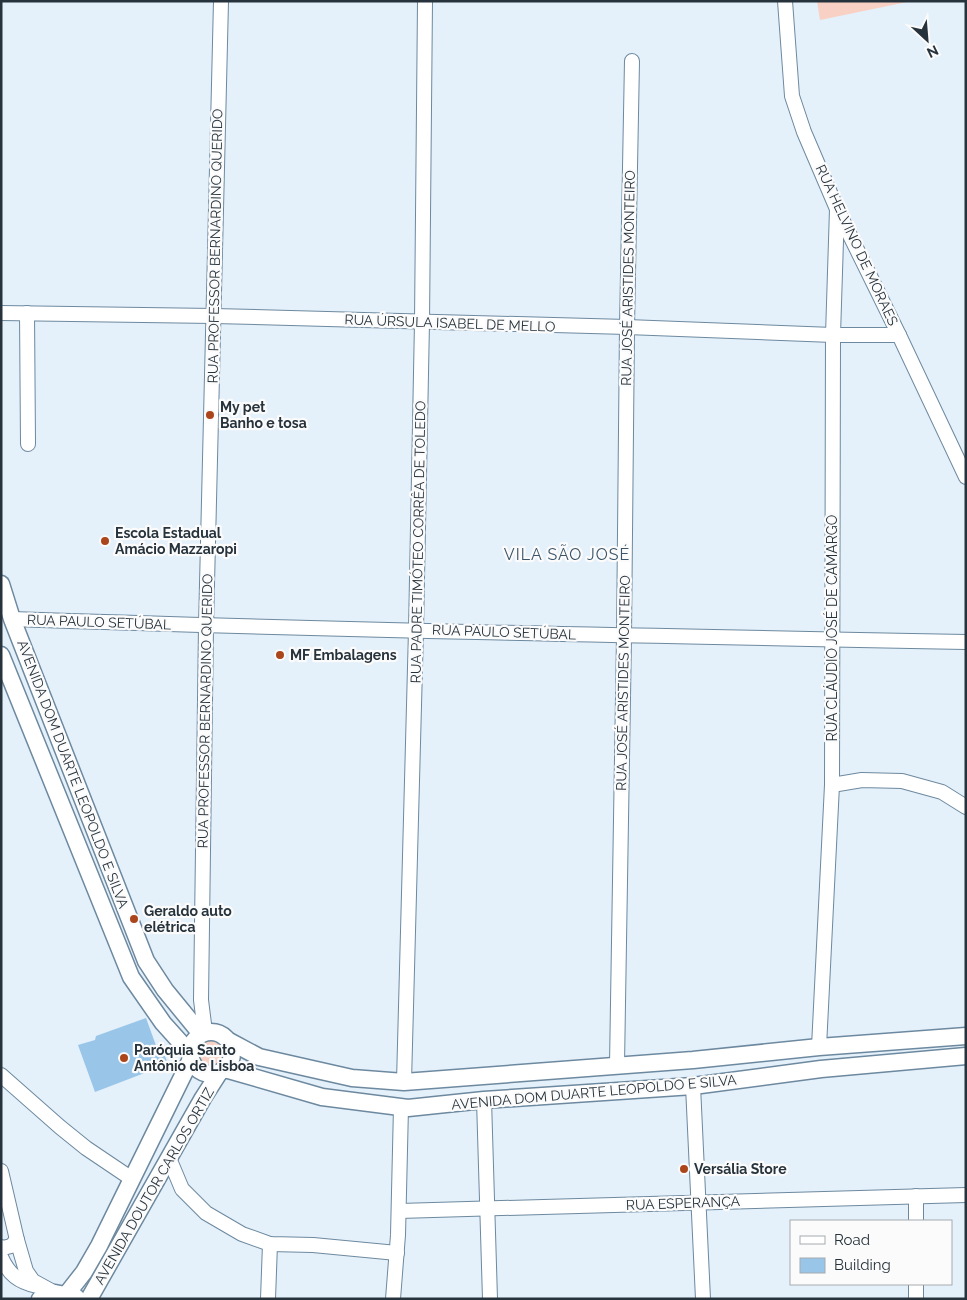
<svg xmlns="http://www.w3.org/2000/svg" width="967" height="1300" font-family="Raleway,sans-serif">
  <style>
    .green { fill: #f9d1c4 }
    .building { fill: #98c5e8 }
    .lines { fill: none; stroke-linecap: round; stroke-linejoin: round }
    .minor-casing { stroke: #6d899f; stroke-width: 16 }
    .major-casing { stroke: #6d899f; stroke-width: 19 }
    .minor { stroke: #fff; stroke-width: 14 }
    .major { stroke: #fff; stroke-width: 16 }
    .poi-dot { fill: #ab451c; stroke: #fbfbfb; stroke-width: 2 }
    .labels { text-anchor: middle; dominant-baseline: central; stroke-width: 4.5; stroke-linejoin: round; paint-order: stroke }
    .street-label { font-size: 14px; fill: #27333c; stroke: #fbfbfb }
    .poi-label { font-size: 14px; font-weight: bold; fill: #27333c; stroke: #fbfbfb; text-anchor: start }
    .quarter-label { font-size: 16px; letter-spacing: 1px; fill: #3a5469; stroke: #fbfbfb }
  </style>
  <rect width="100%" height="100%" fill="#e4f0fa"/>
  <g class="green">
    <polygon points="817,1 912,1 820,20"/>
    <circle cx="211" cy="1054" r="15"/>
  </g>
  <polygon class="building" points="146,1018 158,1051 163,1051 168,1064 95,1092 78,1045 95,1040 96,1036"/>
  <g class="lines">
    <defs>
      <g id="minor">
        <polyline points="785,1 792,96 804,132 837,209 899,335 966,477"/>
        <polyline points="1,313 214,316 627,327 833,335 899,335"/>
        <polyline points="27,313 28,444"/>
        <path d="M12,619C330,630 648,636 966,642"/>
        <polyline points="832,785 862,780 902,781 942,792 966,807"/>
        <polyline points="205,1032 201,1000 206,626 221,1"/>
        <polyline points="819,1047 832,785 833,335 837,209"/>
        <polyline points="617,1065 624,636 627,327 632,61"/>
        <polyline points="1,1075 60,1127 86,1148 132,1179"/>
        <polyline points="404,1082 416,630 422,322 425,1"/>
        <polyline points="693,1086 703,1299"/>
        <polyline points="484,1100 490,1299"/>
        <polyline points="169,1158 182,1189 206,1213 242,1234 270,1244 313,1245 397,1253"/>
        <polyline points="1,1171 17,1240 26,1271 33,1281 55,1293"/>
        <polyline points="916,1196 916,1221"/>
        <polyline points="399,1211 966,1195"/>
        <polyline points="1,1247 3,1248 11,1246 17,1240"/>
        <path d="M1,1257C9,1275 19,1282 37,1286"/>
        <polyline points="916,1284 916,1299"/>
        <polyline points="268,1299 270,1244"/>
        <polyline points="393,1299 398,1235 401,1107"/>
      </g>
      <g id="major">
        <polyline points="1,584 12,619 146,961 165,990 201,1034"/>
        <polyline points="1,655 131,977 163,1023 190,1053"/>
        <circle cx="211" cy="1053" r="21"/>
        <polyline points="229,1041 259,1057 352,1078 404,1082 693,1060 819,1047 966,1036"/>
        <polyline points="225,1069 322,1097 408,1108 484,1100 693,1086 821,1069 966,1056"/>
        <polyline points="66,1295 84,1272 99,1246 191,1059"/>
        <polyline points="40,1299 55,1293 76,1297"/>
        <polyline points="89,1299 203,1098 219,1073"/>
      </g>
    </defs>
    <use href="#minor" class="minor-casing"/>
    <use href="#major" class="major-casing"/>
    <use href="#minor" class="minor"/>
    <use href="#major" class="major"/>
  </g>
  <g class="poi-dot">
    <circle cx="210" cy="415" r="5"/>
    <circle cx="105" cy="541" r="5"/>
    <circle cx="280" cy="655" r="5"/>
    <circle cx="134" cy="919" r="5"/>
    <circle cx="124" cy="1058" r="5"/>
    <circle cx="684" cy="1169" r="5"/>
  </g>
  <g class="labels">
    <g class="street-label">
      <text transform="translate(857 245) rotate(65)">RUA HELVINO DE MORAES</text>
      <text transform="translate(215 246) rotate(-89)">RUA PROFESSOR BERNARDINO QUERIDO</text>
      <text transform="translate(628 278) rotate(-89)">RUA JOSÉ ARISTIDES MONTEIRO</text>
      <text transform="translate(450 323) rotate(2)">RUA ÚRSULA ISABEL DE MELLO</text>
      <text transform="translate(418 542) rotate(-89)">RUA PADRE TIMÓTEO CORRÊA DE TOLEDO</text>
      <text transform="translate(99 622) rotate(2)">RUA PAULO SETÚBAL</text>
      <text transform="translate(832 628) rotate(-90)">RUA CLÁUDIO JOSÉ DE CAMARGO</text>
      <text transform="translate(504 632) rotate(2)">RUA PAULO SETÚBAL</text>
      <text transform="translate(623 683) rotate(-89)">RUA JOSÉ ARISTIDES MONTEIRO</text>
      <text transform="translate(205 711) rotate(-89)">RUA PROFESSOR BERNARDINO QUERIDO</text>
      <text transform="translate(73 774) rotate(69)">AVENIDA DOM DUARTE LEOPOLDO E SILVA</text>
      <text transform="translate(594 1092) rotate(-5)">AVENIDA DOM DUARTE LEOPOLDO E SILVA</text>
      <text transform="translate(154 1186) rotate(-60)">AVENIDA DOUTOR CARLOS ORTIZ</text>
      <text transform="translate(683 1203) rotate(-2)">RUA ESPERANÇA</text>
    </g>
    <g class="poi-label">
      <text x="220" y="407">My pet<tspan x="220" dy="16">Banho e tosa</tspan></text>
      <text x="115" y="533">Escola Estadual<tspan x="115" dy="16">Amácio Mazzaropi</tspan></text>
      <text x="290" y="655">MF Embalagens</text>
      <text x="144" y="911">Geraldo auto<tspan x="144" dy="16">elétrica</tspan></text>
      <text x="134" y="1050">Paróquia Santo<tspan x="134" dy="16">Antônio de Lisboa</tspan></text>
      <text x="694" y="1169">Versália Store</text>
    </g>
    <g class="quarter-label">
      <text x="567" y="554">VILA SÃO JOSÉ</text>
    </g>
  </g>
  <rect width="967" height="1300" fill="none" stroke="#27333c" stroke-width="5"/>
  <rect x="790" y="1220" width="162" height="65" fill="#fbfbfb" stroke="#a6abaf"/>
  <rect x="800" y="1236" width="25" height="8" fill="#ffffff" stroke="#a6abaf"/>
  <text x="834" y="1245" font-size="15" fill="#27333c">Road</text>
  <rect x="800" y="1258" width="25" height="15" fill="#98c5e8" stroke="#a6abaf"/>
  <text x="834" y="1270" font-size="15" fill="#27333c">Building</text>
  <g transform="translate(927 40) rotate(154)" stroke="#fbfbfb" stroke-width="4" paint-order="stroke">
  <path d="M0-4L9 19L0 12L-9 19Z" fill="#27333c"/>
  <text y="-8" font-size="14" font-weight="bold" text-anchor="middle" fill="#27333c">N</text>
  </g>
</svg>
